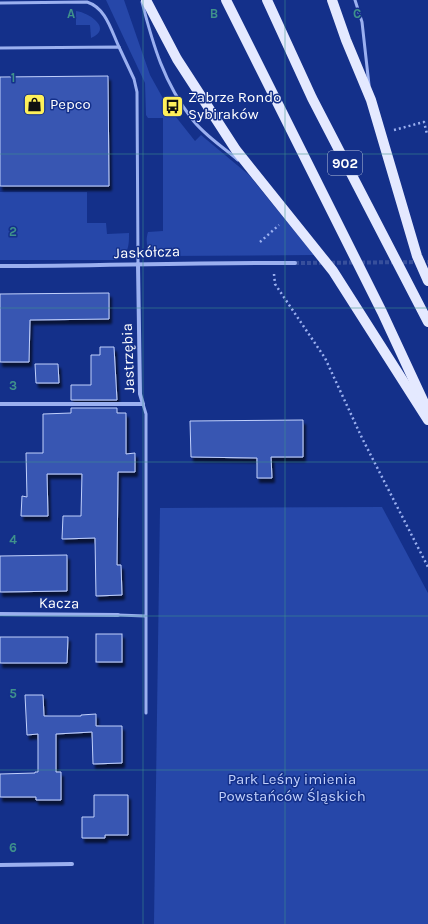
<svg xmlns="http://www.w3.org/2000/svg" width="428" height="924" font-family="Karla,sans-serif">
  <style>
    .green { fill: #2647a9 }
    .building { fill: #3756b2; stroke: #c1d0fc; filter: url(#shadow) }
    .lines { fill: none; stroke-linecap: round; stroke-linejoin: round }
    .minor-tunnel { stroke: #374f9c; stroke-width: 4; stroke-dasharray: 4 2; stroke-linecap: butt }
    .path { stroke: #9bb0f0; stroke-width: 2.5; stroke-dasharray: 2 3; stroke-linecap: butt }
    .service { stroke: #9bb0f0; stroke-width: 3 }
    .minor { stroke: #9bb0f0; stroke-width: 4 }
    .primary { stroke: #e4e9ff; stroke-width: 10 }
    .grid { fill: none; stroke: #3f918b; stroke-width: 1; stroke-opacity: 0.55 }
    .labels { text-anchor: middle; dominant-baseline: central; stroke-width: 3; stroke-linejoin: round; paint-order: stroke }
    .shield { fill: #14308a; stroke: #b8c1dc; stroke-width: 1 }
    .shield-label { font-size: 14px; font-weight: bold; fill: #fff }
    .poi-label { font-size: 15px; fill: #fff; stroke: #14308a; text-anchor: start }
    .street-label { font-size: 15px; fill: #fff; stroke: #14308a }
    .park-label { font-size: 15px; fill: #c1d0fc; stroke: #14308a }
    .grid-label { font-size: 13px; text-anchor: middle; font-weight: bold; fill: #3f918b; stroke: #14308a; stroke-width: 3; stroke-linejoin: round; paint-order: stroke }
  </style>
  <defs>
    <filter id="shadow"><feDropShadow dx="2.5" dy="4.5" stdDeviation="1" flood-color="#0009"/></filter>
  </defs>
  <rect width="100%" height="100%" fill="#14308a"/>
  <g class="green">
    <path d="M106,0H124L150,75L165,102L162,105L168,114L172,112L195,141L201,135L249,175L314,255L162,256C149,254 144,245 148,232L163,231V118H148L146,115L145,83Z"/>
    <path d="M76,11C90,13 113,29 91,38L90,25H76Z"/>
    <path d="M0,192H87V223H106L107,234L129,233C129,246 129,253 117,260H0Z"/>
    <polygon points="382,507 428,593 428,924 154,924 160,508"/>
  </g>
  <g class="building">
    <polygon points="108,76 109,186 0,186 0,77"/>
    <polygon points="109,293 109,319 30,320 29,362 0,362 0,294"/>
    <polygon points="100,347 114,347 117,400 71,400 71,385 91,385 91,355 100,355"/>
    <polygon points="35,364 58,364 59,383 36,383"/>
    <polygon points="71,408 117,408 117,413 126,413 126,454 135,453 135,472 118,472 117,565 121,565 122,595 96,596 95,538 62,539 63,516 81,516 82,474 47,474 48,516 21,516 22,496 27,497 26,453 43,453 43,414 71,413"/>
    <polygon points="303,420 303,457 271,457 272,478 257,478 257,458 191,457 190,421"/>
    <polygon points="67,555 67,591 0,592 0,556"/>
    <rect x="96" y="634" width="26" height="28"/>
    <polygon points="0,637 68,637 67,663 0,663"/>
    <polygon points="25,695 43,695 44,716 81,716 81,715 96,714 96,726 122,726 122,763 93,764 92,732 56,734 56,772 61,772 61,800 36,800 36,797 0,797 0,774 35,773 35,772 38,772 38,734 27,735"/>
    <polygon points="94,795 128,795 128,835 105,835 105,838 82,838 82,817 94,817"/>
  </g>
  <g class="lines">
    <polyline class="minor-tunnel" points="295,263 428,262"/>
    <g class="path">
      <polyline points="394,130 424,122 427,134"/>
      <polyline points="260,242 279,225"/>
      <polyline points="274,274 275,284 325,358 362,438 428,567"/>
    </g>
    <g class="service">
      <polyline points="355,0 362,22 369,85"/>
      <path d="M142,2C153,45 164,83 192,119C204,135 223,147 238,160"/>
      <path d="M0,3L87,2C106,8 111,30 119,47"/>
      <polyline points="0,48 119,47 134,79 137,92 138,264"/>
      <polyline points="143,404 146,414 146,713"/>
      <polyline points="118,615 145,616"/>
    </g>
    <g class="minor">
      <path d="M0,266C98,266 197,262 295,263"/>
      <polyline points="0,404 143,404 140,394 138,264"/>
      <polyline points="0,614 118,615"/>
      <polyline points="0,865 72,864"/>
    </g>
    <g class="primary">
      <polyline points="146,0 177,59 236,150 333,271 428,420"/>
      <polyline points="226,0 382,312 427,409"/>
      <polyline points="267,0 312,98 428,322"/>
      <polyline points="332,0 346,40 371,100 417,256 428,281"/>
    </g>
  </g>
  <path class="grid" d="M143,0V924M285,0V924M0,154H428M0,308H428M0,462H428M0,616H428M0,770H428"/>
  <defs>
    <symbol id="shop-square" viewBox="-11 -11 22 22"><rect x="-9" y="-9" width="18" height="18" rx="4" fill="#fff05a" stroke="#14308a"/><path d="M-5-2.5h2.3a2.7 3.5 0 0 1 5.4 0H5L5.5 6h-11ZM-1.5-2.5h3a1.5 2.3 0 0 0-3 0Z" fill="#111"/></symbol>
    <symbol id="bus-square" viewBox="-11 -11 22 22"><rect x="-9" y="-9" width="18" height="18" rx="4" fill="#fff05a" stroke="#14308a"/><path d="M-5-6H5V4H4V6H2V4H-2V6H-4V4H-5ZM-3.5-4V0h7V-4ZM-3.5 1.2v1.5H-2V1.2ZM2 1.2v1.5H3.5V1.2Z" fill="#111"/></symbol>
  </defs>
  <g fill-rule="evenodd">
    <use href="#shop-square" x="22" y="92" width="25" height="25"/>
    <use href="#bus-square" x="160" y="94" width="25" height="25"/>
  </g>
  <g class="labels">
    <rect class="shield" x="328" y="151" width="34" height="24" rx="3"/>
    <g class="shield-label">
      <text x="345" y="163">902</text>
    </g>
    <g class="poi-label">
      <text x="188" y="97">Zabrze Rondo<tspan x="188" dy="17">Sybiraków</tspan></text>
      <text x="50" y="104">Pepco</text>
    </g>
    <g class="street-label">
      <text transform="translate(147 252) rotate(-2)">Jaskółcza</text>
      <text transform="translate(128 358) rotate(-92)">Jastrzębia</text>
      <text transform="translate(59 603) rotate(1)">Kacza</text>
    </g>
    <g class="park-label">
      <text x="292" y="779">Park Leśny imienia<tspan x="292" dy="17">Powstańców Śląskich</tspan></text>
    </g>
  </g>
  <g class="grid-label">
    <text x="71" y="18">A</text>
    <text x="214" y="18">B</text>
    <text x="357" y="18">C</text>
    <text x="13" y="82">1</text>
    <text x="13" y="236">2</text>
    <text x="13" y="390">3</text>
    <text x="13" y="544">4</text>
    <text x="13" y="698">5</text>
    <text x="13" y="852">6</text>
  </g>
</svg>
